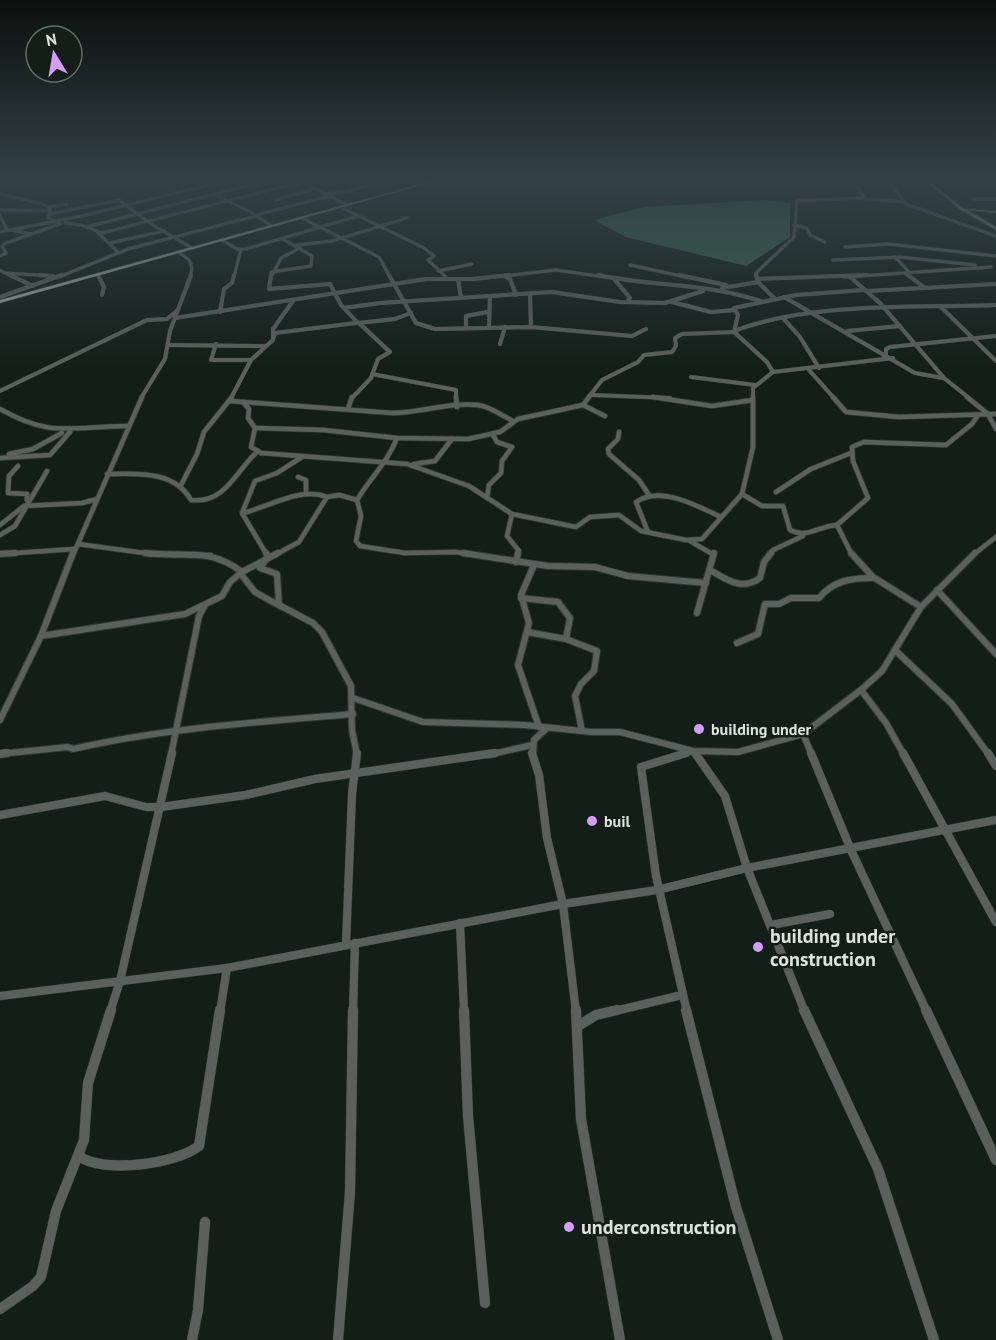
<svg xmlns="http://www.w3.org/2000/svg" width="996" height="1340" font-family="'PT Sans',sans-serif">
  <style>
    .water { fill: #3c6752 }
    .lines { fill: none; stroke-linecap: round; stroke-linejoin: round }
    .street-far5-casing { stroke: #2e3a33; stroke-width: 4 }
    .street-far4-casing { stroke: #2e3a33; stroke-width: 4.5 }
    .street-far3-casing { stroke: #2e3a33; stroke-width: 6 }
    .street-far2-casing { stroke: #2e3a33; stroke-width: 8 }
    .street-far1-casing { stroke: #2e3a33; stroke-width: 9 }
    .street-casing { stroke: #2e3a33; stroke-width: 11 }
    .secondary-casing { stroke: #2e3a33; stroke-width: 2 }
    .primary-casing { stroke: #2e3a33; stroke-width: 1 }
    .street-far5 { stroke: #5a605d; stroke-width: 3 }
    .street-far4 { stroke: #5a605d; stroke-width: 4 }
    .street-far3 { stroke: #5a605d; stroke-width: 4.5 }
    .street-far2 { stroke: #5a605d; stroke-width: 6 }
    .street-far1 { stroke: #5a605d; stroke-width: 8 }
    .street { stroke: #5a605d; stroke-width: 10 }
    .secondary { fill: #7f8883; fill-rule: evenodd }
    .primary { fill: #9ba8a0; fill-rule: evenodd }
    .poi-dot { fill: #d59cfb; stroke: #121e17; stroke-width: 2 }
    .labels { text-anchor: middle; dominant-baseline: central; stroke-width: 5; stroke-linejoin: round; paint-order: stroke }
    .poi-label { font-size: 16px; font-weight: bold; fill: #dbe3de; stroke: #121e17; text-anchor: start }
    .near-poi-label { font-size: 20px; font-weight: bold; fill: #dbe3de; stroke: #121e17; text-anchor: start }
  </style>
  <rect width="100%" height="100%" fill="#121e17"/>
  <polygon class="water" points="763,200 790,203 790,237 746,266 626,237 594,220 645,207"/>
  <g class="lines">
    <defs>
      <g id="street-far5">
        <polyline points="301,181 347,205"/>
        <polyline points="853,181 866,199"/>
        <polyline points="888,181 906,204 996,236"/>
        <polyline points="0,184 6,181"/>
        <polyline points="0,194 43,204 49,207 50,211"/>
        <polyline points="213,194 251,212 271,226"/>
        <polyline points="326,194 349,191 380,181"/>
        <polyline points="974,199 996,199"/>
        <polyline points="276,200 315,189"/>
        <polyline points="48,207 67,204"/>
        <polyline points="340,207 424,248 434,256 428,260 445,276"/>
        <polyline points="0,210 50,211 48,218 60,224 6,243 2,246 6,253 0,256"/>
        <polyline points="51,214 119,200 151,224 192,248"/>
        <polyline points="0,215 6,229 31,234"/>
        <polyline points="256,215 330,196"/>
        <polyline points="302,218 379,257 390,277"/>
        <polyline points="65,223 81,225 102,233 305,181"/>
        <polyline points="794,225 807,228 810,235 825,242"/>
        <polyline points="86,227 266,181"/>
        <polyline points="0,232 82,216 225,181"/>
        <polyline points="98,233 119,253"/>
        <polyline points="222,240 237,249 246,249 358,216"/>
        <polyline points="110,243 164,231"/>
        <polyline points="297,245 332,241 407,218"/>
        <polyline points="845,247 888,244 996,256"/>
        <path d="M178,252C189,259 195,263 190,277"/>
        <polyline points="895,257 909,272"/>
        <polyline points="833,260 900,257 975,265"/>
        <polyline points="630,265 686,277"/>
        <polyline points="1,271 13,277"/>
        <polyline points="438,271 472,264"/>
        <polyline points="271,272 311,266 312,256 283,239"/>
        <polyline points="6,273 53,276"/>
        <polyline points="905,273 910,277"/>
        <polyline points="59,277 128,249 256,216"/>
        <polyline points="234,277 241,249"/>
        <polyline points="271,277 281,258 300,248"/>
        <polyline points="495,277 556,270 605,277"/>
        <polyline points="757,277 756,273 794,237 797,201 861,198 903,202"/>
        <polyline points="844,277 991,267"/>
      </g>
      <g id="street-far4">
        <polyline points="10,275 33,286"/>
        <polyline points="39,275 53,276"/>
        <polyline points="98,275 104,287 102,295"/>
        <polyline points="271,275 269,289 330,284 341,305 358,323 395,319 411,313"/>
        <polyline points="389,275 416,323 435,329 531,327 632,336 646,329"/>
        <path d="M598,275C653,287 711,283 763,302"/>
        <polyline points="679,275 726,285"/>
        <polyline points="756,275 757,279 867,275"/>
        <polyline points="908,275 925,288"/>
        <polyline points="505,276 510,279 516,295"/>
        <polyline points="849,276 880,303 944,378 969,398"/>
        <polyline points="458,279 461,298"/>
        <polyline points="615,280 630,298 627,302"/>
        <polyline points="722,288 758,282 775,299"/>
        <polyline points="867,291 996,284"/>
        <polyline points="530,294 531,327"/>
        <polyline points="0,297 62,275"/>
        <polyline points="784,297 915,373 943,378"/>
        <polyline points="672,302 711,312 735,310"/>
        <polyline points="941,307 996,361"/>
        <polyline points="344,308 380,303 552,292 620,302 665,303 703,291"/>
        <polyline points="220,312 224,289 232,283 234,275"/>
        <polyline points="175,318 426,279 473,279 509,275"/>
        <polyline points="783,318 800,337 819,368"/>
        <polyline points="489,326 490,296"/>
        <polyline points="466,327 466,316 488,312"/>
        <path d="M734,331C809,302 915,308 996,305"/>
        <polyline points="847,331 900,326"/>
        <polyline points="274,337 275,333 356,323"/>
        <polyline points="216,344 211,360 251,360"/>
        <polyline points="500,344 505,327"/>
        <polyline points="168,345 266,346"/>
        <polyline points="886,354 886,349 890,347 996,336"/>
        <polyline points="809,370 834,398"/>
        <polyline points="773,372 893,358"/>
        <polyline points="372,374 456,390 456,398"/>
        <polyline points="691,377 755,385"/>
        <polyline points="0,391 147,320 167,319 178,310"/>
        <polyline points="592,395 670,398"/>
        <polyline points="141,398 165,359 170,331 191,275"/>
        <polyline points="231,398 251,360 273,340 273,329 293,301"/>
        <polyline points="352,398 371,378 378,359 390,352 360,324"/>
        <polyline points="588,398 602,380 638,362 644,355 672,352 676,346 675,338 682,334 734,332"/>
        <polyline points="753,398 753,388 773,372 767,362 734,332 738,315 734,308 796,295 864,290"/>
      </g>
      <g id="street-far3">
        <polyline points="456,397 457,407"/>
        <polyline points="653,397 712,406 753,400"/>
        <polyline points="833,397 846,412 899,417 996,414"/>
        <polyline points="967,397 988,414 996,429"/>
        <path d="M230,401L392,413C421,413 448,402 478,405C489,406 503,416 513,421"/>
        <polyline points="243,402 249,409 248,418 255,428 251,447 261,453 407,464 469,486 512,514 576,527 590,517 619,515 641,531 686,540 702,539 742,494 753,447 753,397"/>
        <polyline points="583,405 605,416"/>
        <path d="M0,409C53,439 72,426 128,426"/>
        <polyline points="348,409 352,397"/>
        <polyline points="255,428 323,430 397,438 468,439 500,432 518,419 583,405 589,397"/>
        <polyline points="619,432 618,439 608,449 609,454 639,480 649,495"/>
        <path d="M397,438C388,462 370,478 357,500L361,516L356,541L360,546L405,553L456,552L473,555"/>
        <polyline points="9,454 33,449 62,433"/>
        <polyline points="0,458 50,455 70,432"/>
        <polyline points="414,464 435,461 452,439"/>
        <polyline points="18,466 9,476 8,493 27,494 27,500"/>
        <path d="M107,474C137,474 174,470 191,500C226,504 236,470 258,451"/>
        <polyline points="298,477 306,480 306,493"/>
        <polyline points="180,487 197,454 204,432 232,397"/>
        <polyline points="776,492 811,469 851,453"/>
        <path d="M742,494L762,506H783L790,530C808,539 818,526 837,525"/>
        <polyline points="487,498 489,485 501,473 502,461 512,447 497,442 493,435"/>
        <path d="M243,513C269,507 301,486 327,497"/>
        <polyline points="512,514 507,536 519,551 518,555"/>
        <polyline points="0,525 24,506 82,503 97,499"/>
        <path d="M648,532L636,502C661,485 697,506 721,517"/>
        <polyline points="0,535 15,526 47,471"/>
        <polyline points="690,541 714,555"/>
        <polyline points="78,544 152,554 211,555"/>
        <polyline points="0,554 75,549"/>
        <polyline points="73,555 142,397"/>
        <polyline points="267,555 242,513 255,481 277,473 302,457"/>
        <polyline points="275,555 299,542 327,497 339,495 357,500"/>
        <polyline points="770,555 773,550 803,536"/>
        <polyline points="852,555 837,525 868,498 853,461 852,447 864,442 946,445 972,424 978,415"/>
        <polyline points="973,555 996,537"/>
      </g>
      <g id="street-far2">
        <path d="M145,553C183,558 208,546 242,572"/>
        <polyline points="266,553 268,556 260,568 277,574 279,605 313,623 322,632 351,686 352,730 357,755"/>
        <polyline points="463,553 548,566 595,567 628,576 706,583"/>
        <polyline points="851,553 873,577 921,607"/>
        <polyline points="0,554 15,553"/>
        <polyline points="516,562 518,553"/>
        <polyline points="534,565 521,595 529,623 518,665 539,727"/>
        <path d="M710,570C727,580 742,591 760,578L764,562L771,553"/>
        <polyline points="240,573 255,592 280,606"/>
        <polyline points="937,590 996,654"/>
        <polyline points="521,598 558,602 570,618 566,639"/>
        <polyline points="697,613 714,553"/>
        <polyline points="527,632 566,639 597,651 594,671 581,684 575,696 582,731"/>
        <polyline points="41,636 185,614 222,596 230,582 242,572 278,553"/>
        <path d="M737,643L758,634L765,604H779L791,598H819C833,581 850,578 872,578"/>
        <polyline points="896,651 952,704 989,755"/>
        <polyline points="861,690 886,723 904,755"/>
        <polyline points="353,698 423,722 525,725 591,732 620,732 693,751 738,752 803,734 861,690 882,671 921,607 975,553"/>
        <polyline points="0,720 41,636 73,553"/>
        <polyline points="803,734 812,755"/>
        <path d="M0,754L68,747L73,749C165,728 259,722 353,714"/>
        <polyline points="171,755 199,616 205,605"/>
        <polyline points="488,755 532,745"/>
        <polyline points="533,755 534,740 547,728"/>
        <polyline points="681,755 693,751 696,755"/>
      </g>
      <g id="street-far1">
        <polyline points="532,753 539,775 547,838 563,904 576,1012"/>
        <polyline points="686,753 641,767 656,876 687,1012"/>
        <polyline points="695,753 725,796 747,868 805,1012"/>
        <polyline points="811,753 851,850 927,1012"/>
        <polyline points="903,753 996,922"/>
        <polyline points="988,753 996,766"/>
        <polyline points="0,754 7,753"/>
        <polyline points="0,815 105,796 146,807 161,807 246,795 315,779 495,753"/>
        <polyline points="460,923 464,1012"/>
        <polyline points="771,925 830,914"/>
        <polyline points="346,944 352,794 357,753"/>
        <polyline points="0,996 227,968 563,904 657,890 747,868 996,820"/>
        <polyline points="110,1012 120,981 172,753"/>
        <polyline points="220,1012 227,968"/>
        <polyline points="353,1012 355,943"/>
        <polyline points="611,1012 682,995"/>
      </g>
      <g id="street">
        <polyline points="464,1010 468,1116 485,1303"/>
        <polyline points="576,1010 581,1119 620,1340"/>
        <polyline points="686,1010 736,1207 778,1340"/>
        <polyline points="804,1010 878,1169 934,1340"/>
        <polyline points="926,1010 996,1160"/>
        <polyline points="578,1026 596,1015 617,1010"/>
        <path d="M79,1156C102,1174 176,1164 199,1146L220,1010"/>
        <polyline points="0,1309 33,1286 41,1277 56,1211 84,1140 88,1083 111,1010"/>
        <polyline points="192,1340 198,1310 205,1222"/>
        <polyline points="338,1340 350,1192 353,1010"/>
      </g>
      <polygon id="secondary" points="925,181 929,181 964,209 996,211 996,213 967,210 996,227 996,230 961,210"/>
      <polygon id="primary" points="431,181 437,181 0,303 0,300"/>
    </defs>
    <use href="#street-far5" class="street-far5-casing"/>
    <use href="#street-far4" class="street-far4-casing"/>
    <use href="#street-far3" class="street-far3-casing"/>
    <use href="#street-far2" class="street-far2-casing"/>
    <use href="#street-far1" class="street-far1-casing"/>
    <use href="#street" class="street-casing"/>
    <use href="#secondary" class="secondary-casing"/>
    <use href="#primary" class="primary-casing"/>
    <use href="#street-far5" class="street-far5"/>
    <use href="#street-far4" class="street-far4"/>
    <use href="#street-far3" class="street-far3"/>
    <use href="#street-far2" class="street-far2"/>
    <use href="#street-far1" class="street-far1"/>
    <use href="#street" class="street"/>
    <use href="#secondary" class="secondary"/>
    <use href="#primary" class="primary"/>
  </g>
  <linearGradient id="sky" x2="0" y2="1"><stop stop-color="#0a100d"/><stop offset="0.49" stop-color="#334147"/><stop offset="1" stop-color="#334147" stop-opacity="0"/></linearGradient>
  <rect width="996" height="368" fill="url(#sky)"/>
  <g class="poi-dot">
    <circle cx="699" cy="729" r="6"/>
    <circle cx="592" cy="821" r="6"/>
    <circle cx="758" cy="947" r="6"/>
    <circle cx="569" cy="1227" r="6"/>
  </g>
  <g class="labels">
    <g class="poi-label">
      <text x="711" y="729">building under</text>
      <text x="604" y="821">buil</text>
    </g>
    <g class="near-poi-label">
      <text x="770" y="936">building under<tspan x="770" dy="23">construction</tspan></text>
      <text x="581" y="1227">underconstruction</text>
    </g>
  </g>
  <g transform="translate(54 54) rotate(349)"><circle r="28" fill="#121e17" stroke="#626d67" stroke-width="1.5"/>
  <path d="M0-4.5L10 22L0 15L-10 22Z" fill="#d59cfb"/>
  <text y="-9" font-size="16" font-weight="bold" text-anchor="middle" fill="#dbe3de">N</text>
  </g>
</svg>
